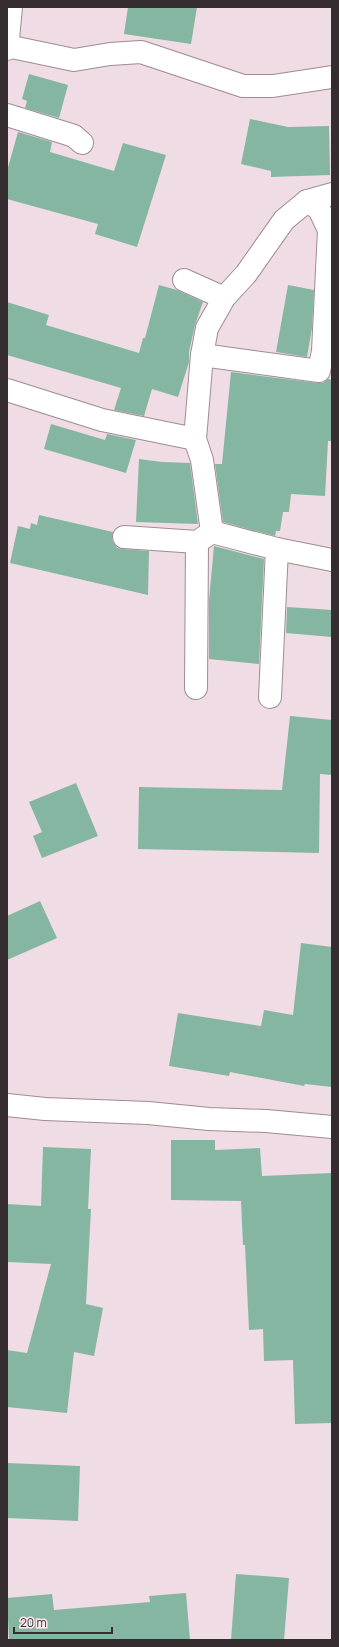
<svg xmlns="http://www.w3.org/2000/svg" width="339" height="1647" font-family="Manrope,sans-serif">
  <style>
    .building { fill: #85b6a2 }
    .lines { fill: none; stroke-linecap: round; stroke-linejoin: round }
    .street-casing { stroke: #9e8c93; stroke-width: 24 }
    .street { stroke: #fff; stroke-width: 22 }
  </style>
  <rect width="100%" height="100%" fill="#f0dce4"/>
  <g class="building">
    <polygon points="128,7 197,7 191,44 124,34"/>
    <polygon points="29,74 68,85 59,118 25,108 27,101 22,99"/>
    <polygon points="250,119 288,127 329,126 330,175 271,177 271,171 241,164"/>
    <polygon points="18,132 52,142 50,152 114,171 123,143 166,155 137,247 95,234 98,224 7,199 7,171"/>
    <polygon points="159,285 177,290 203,302 195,325 189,352 189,362 178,397 152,389 144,416 114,410 121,388 7,355 7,302 49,315 46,325 139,353 143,338 145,338"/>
    <polygon points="288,285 314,290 312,328 307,357 276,352"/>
    <polygon points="231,372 317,383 323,383 328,379 332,380 332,441 328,441 325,496 291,494 289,512 283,512 280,531 276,531 275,536 223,522 215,464 222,464"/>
    <polygon points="51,424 105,440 107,434 136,440 126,473 44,449"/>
    <polygon points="139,459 162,462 190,463 198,524 136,522"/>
    <polygon points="39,515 113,532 112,537 113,542 117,548 123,549 149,551 148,595 10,563 18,526 30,529 31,523 37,525"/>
    <polygon points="214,546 264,559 259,664 209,659 209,600"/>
    <polygon points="287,607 332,610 332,637 286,633"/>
    <polygon points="290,716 332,720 332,775 320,774 319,853 138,849 139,787 282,790"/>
    <polygon points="76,783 98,836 42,858 33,836 42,832 29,802"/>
    <polygon points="40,901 57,938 7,960 7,916"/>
    <polygon points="301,943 332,947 332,1087 305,1084 304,1086 230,1072 229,1076 169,1066 178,1013 261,1026 264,1010 293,1015"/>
    <polygon points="171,1140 215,1140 215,1150 260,1148 262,1176 332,1173 332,1423 295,1424 293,1360 264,1361 263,1329 249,1330 245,1245 243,1245 241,1201 171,1200"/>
    <polygon points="43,1147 91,1149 88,1209 91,1209 86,1304 103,1308 94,1356 74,1352 67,1413 7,1407 7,1350 27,1353 51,1264 7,1262 7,1204 41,1206"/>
    <polygon points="7,1463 80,1466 78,1521 7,1518"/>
    <polygon points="236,1574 289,1578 284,1640 231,1640"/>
    <polygon points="186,1593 190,1640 9,1640 7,1598 52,1594 54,1610 150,1602 149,1596"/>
  </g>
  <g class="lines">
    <defs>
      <g id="street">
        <polyline points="7,46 74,60 110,54 141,52 243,86 273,86 332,77"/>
        <polyline points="7,49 11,7"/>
        <polyline points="7,115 68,134 74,136 82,143"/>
        <polyline points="184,280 224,298"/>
        <polyline points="202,355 319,371 323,351 329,230 319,209 307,201"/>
        <polyline points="7,390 102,420 195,439"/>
        <polyline points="212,532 202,460 195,439 202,355 207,328 224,298 246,274 284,220 307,201 332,194"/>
        <polyline points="124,537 197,542 212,532 277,549 332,560"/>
        <polyline points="196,688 197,542"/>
        <polyline points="270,697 277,549"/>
        <polyline points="7,1105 45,1109 148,1113 209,1119 266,1121 332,1127"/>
      </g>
    </defs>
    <use href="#street" class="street-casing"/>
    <use href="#street" class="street"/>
  </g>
  <rect width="339" height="1647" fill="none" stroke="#352d30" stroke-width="16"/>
  <path d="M14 1627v6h98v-6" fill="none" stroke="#352d30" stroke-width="2"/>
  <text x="20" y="1627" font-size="12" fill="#352d30" stroke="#fee9f1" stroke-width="3" paint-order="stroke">20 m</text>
</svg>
